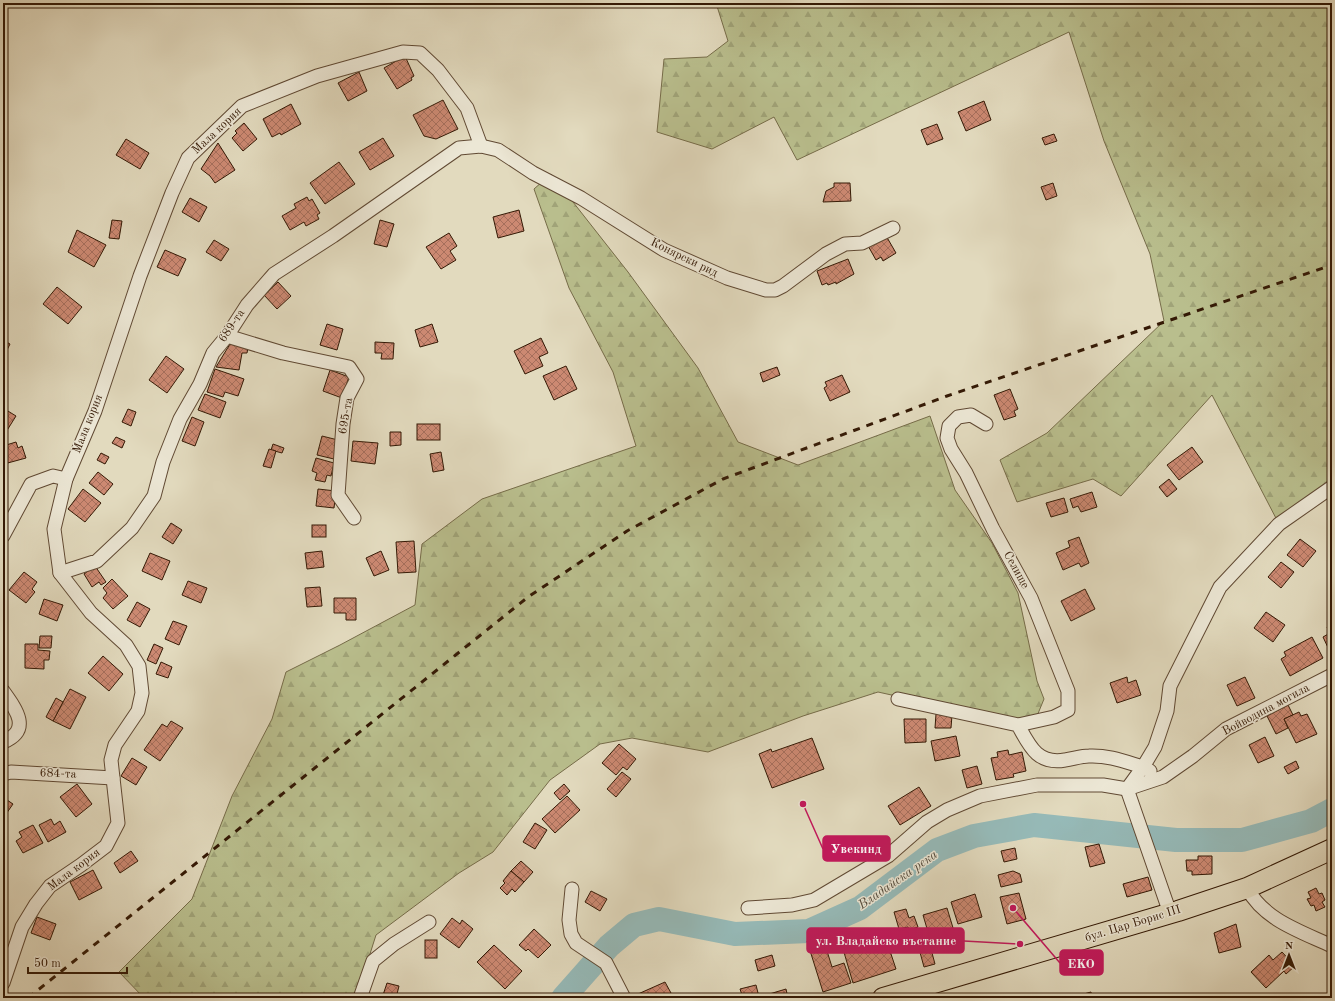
<svg xmlns="http://www.w3.org/2000/svg" width="1335" height="1001" font-family="'Old Standard TT',serif">
  <style>
    .forest { fill: url(#forest-firs); stroke: #766c49 }
    .lines { fill: none; stroke-linecap: round; stroke-linejoin: round }
    .river { stroke: #96bab8; stroke-width: 24 }
    .building { fill: url(#building-cross-hatch); stroke: #341905 }
    .minor-casing { stroke: #604933; stroke-width: 15 }
    .primary-casing { stroke: #341905; stroke-width: 22 }
    .minor { stroke: #ece7d5; stroke-width: 13 }
    .primary { stroke: #e2dabe; stroke-width: 20 }
    .rail { stroke: #341905; stroke-width: 3; stroke-dasharray: 7 7; stroke-linecap: butt }
    .labels { text-anchor: middle; dominant-baseline: central; stroke-width: 3; stroke-linejoin: round; paint-order: stroke }
    .street-label { font-size: 12px; fill: #341905; stroke: #ece7d5 }
    .water-label { font-size: 13px; font-style: italic; fill: #51493b; stroke: #ece7d5 }
    .leader { fill: none; stroke: #c2185b; stroke-width: 1.5 }
    .callout-dot { fill: #c2185b; stroke: #ece7d5; stroke-width: 1.5 }
    .callout { fill: #c2185b; stroke: #c2185b; stroke-width: 1.5 }
    .callout-label { font-size: 13px; text-anchor: middle; font-weight: bold; fill: #fff }
  </style>
  <defs>
    <pattern id="forest-firs" width="22" height="20" patternUnits="userSpaceOnUse"><rect width="22" height="20" fill="#b9be8d"/><path d="M5 1l3.5 6h-7zM16 11l3.5 6h-7z" fill="#a0a378"/></pattern>
    <pattern id="building-cross-hatch" width="8" height="8" patternUnits="userSpaceOnUse"><rect width="8" height="8" fill="#cc8972"/><path d="M0 0l8 8M0 8l8-8" fill="none" stroke="#a66f5c"/></pattern>
  </defs>
  <rect width="100%" height="100%" fill="#e2dabe"/>
  <filter id="stains"><feTurbulence type="fractalNoise" baseFrequency=".005" numOctaves="4"/><feColorMatrix values="0 0 0 0 .2 0 0 0 0 .09 0 0 0 0 .02 0 0 0 .5 -.17"/></filter>
  <radialGradient id="worn" r=".72"><stop offset=".6" stop-color="#630" stop-opacity="0"/><stop offset="1" stop-color="#630" stop-opacity=".3"/></radialGradient>
  <g class="forest">
    <polygon points="716,3 1332,3 1332,487 1279,524 1212,395 1121,496 1093,479 1017,502 1000,460 1047,433 1164,321 1150,254 1104,141 1069,32 797,160 774,117 712,149 657,132 664,59 707,57 728,41"/>
    <polygon points="551,174 628,272 698,368 738,442 798,465 930,416 955,490 992,543 1018,593 1037,681 1044,699 1037,716 1013,722 878,692 803,716 708,752 632,738 600,744 550,780 493,852 459,873 376,935 356,998 144,998 119,972 192,899 232,796 272,719 286,672 340,645 415,605 422,544 482,499 636,446 613,372 569,288 534,189"/>
  </g>
  <g class="lines">
    <polyline class="river" points="563,998 609,946 634,925 659,919 735,934 809,931 860,908 937,850 974,836 1034,825 1176,840 1242,840 1311,821 1332,810"/>
  </g>
  <g class="building">
    <polygon points="405,56 414,76 411,78 412,80 397,89 384,68"/>
    <polygon points="359,72 367,91 348,101 338,83"/>
    <polygon points="443,100 458,129 436,139 424,136 413,115"/>
    <polygon points="984,101 991,120 966,131 958,112"/>
    <polygon points="291,104 301,124 281,135 280,133 272,137 263,119"/>
    <polygon points="244,123 257,139 243,151 232,138 237,133 235,131"/>
    <polygon points="937,124 943,139 927,145 921,130"/>
    <polygon points="1054,134 1057,141 1045,145 1042,138"/>
    <polygon points="383,138 394,156 370,170 359,152"/>
    <polygon points="126,139 149,153 140,169 116,155"/>
    <polygon points="218,143 235,170 215,183 210,176 201,169"/>
    <polygon points="339,162 355,184 325,204 310,183"/>
    <polygon points="834,183 850,183 851,201 823,202 826,191 834,187"/>
    <polygon points="1053,183 1057,196 1046,200 1041,187"/>
    <polygon points="307,197 309,201 312,199 320,213 317,215 319,219 306,226 304,222 290,230 282,216 296,208 294,204"/>
    <polygon points="190,198 207,207 199,222 182,212"/>
    <polygon points="519,210 524,231 498,238 493,217"/>
    <polygon points="112,220 122,221 119,239 109,238"/>
    <polygon points="380,220 394,224 387,247 374,244"/>
    <polygon points="77,230 106,245 94,267 68,252"/>
    <polygon points="449,233 457,246 450,251 456,260 441,269 426,247"/>
    <polygon points="885,234 896,253 883,261 881,257 876,260 867,244"/>
    <polygon points="214,240 229,249 221,261 206,252"/>
    <polygon points="165,250 186,259 178,276 157,267"/>
    <polygon points="848,259 854,274 836,284 836,282 828,285 827,283 822,285 817,271"/>
    <polygon points="278,282 291,296 277,309 264,295"/>
    <polygon points="57,287 82,307 68,324 43,304"/>
    <polygon points="327,324 343,329 337,350 320,345"/>
    <polygon points="432,324 438,342 420,347 415,330"/>
    <polygon points="541,338 548,353 539,357 543,366 525,374 514,351"/>
    <polygon points="3,340 10,344 3,358"/>
    <polygon points="375,342 394,343 393,359 381,359 382,353 375,353"/>
    <polygon points="230,344 248,348 247,353 242,353 239,370 216,367"/>
    <polygon points="166,356 184,369 167,393 149,380"/>
    <polygon points="566,366 577,389 554,400 543,376"/>
    <polygon points="777,367 780,375 763,382 760,373"/>
    <polygon points="215,369 244,379 238,396 225,392 223,397 207,392"/>
    <polygon points="330,370 349,377 342,398 323,391"/>
    <polygon points="842,375 850,392 830,401 824,388 827,386 825,382"/>
    <polygon points="1010,389 1018,409 1014,411 1016,416 1004,420 994,395"/>
    <polygon points="205,394 226,402 220,418 198,410"/>
    <polygon points="3,408 16,416 6,432 4,431 3,433"/>
    <polygon points="128,409 136,412 131,426 122,422"/>
    <polygon points="192,417 204,422 195,446 182,441"/>
    <rect x="417" y="424" width="23" height="16"/>
    <polygon points="390,432 401,432 401,445 390,446"/>
    <polygon points="322,436 338,440 334,459 317,455"/>
    <polygon points="116,437 125,441 122,448 112,443"/>
    <polygon points="353,441 378,443 375,464 351,461"/>
    <polygon points="16,442 18,448 22,446 26,458 4,464 3,446"/>
    <polygon points="273,444 284,448 282,453 271,450"/>
    <polygon points="1192,447 1203,462 1179,480 1167,465"/>
    <polygon points="269,449 276,451 271,468 263,466"/>
    <polygon points="441,452 444,470 433,472 430,454"/>
    <polygon points="101,453 109,457 105,464 97,460"/>
    <polygon points="316,458 334,463 331,476 327,475 325,482 315,480 317,473 312,471"/>
    <polygon points="98,472 113,484 104,495 89,483"/>
    <polygon points="1169,479 1177,489 1167,497 1159,487"/>
    <polygon points="83,489 101,503 85,522 68,509"/>
    <polygon points="318,489 336,491 334,508 316,506"/>
    <polygon points="1092,492 1097,507 1081,512 1078,506 1073,508 1070,499"/>
    <polygon points="1064,498 1068,512 1051,517 1046,503"/>
    <polygon points="171,523 182,530 173,544 162,537"/>
    <rect x="312" y="525" width="14" height="12"/>
    <polygon points="1079,537 1089,563 1081,567 1079,563 1063,570 1056,553 1070,547 1068,541"/>
    <polygon points="1300,539 1316,551 1303,567 1287,555"/>
    <polygon points="414,541 416,572 398,573 396,542"/>
    <polygon points="322,551 324,567 307,569 305,553"/>
    <polygon points="381,551 389,570 374,576 366,558"/>
    <polygon points="150,553 170,561 162,580 142,571"/>
    <polygon points="1281,562 1294,572 1281,588 1268,577"/>
    <polygon points="95,566 106,582 101,585 99,582 92,587 84,574"/>
    <polygon points="24,572 37,582 32,589 35,592 26,603 9,590"/>
    <polygon points="112,579 128,596 113,609 103,598 107,593 103,588"/>
    <polygon points="188,581 207,588 201,603 182,595"/>
    <polygon points="320,587 322,606 307,607 305,588"/>
    <polygon points="1085,589 1095,609 1071,621 1061,601"/>
    <polygon points="334,598 356,598 356,620 346,620 346,613 334,613"/>
    <polygon points="44,599 63,605 57,621 39,614"/>
    <polygon points="137,602 150,609 140,627 127,620"/>
    <polygon points="1266,612 1285,625 1273,642 1254,628"/>
    <polygon points="173,621 187,626 179,645 165,639"/>
    <polygon points="1332,624 1332,653 1331,654 1323,637 1330,633 1327,627"/>
    <polygon points="40,636 52,636 51,648 39,648"/>
    <polygon points="1312,637 1323,658 1290,676 1281,659 1286,656 1284,652"/>
    <polygon points="25,644 38,644 38,650 50,651 49,660 44,660 44,669 25,668"/>
    <polygon points="154,644 163,648 156,664 147,660"/>
    <polygon points="103,656 123,674 109,691 88,673"/>
    <polygon points="161,662 172,667 168,678 156,674"/>
    <polygon points="1127,677 1128,683 1136,680 1141,695 1117,703 1110,683"/>
    <polygon points="1245,677 1255,698 1237,706 1227,685"/>
    <polygon points="70,689 86,697 70,729 53,721"/>
    <polygon points="56,698 63,702 53,721 46,717"/>
    <polygon points="1288,705 1293,715 1284,719 1288,728 1276,734 1267,716"/>
    <polygon points="1299,712 1301,716 1307,714 1317,734 1296,743 1284,719"/>
    <polygon points="936,714 952,715 951,728 935,728"/>
    <polygon points="904,719 926,719 926,742 905,743"/>
    <polygon points="171,721 183,728 160,761 144,750 162,724 167,727"/>
    <polygon points="956,736 960,756 935,761 931,741"/>
    <polygon points="1265,737 1274,756 1258,763 1249,745"/>
    <polygon points="812,738 824,769 772,788 759,754 771,749 772,752"/>
    <polygon points="619,744 636,759 627,770 623,767 616,775 602,763"/>
    <polygon points="1008,750 1009,755 1022,752 1026,771 1013,774 1014,777 996,780 991,758 998,757 997,752"/>
    <polygon points="132,758 147,767 136,785 121,776"/>
    <polygon points="1296,761 1299,768 1288,774 1284,767"/>
    <polygon points="977,766 982,784 967,788 962,770"/>
    <polygon points="622,772 631,779 616,797 607,789"/>
    <polygon points="77,784 92,804 76,817 60,797"/>
    <polygon points="564,784 570,791 560,800 554,793"/>
    <polygon points="919,787 931,806 900,825 888,806"/>
    <polygon points="567,796 580,810 555,833 542,819"/>
    <polygon points="4,798 13,804 4,817 3,800"/>
    <polygon points="51,819 54,825 60,821 66,832 48,842 39,825"/>
    <polygon points="535,823 547,830 535,849 523,842"/>
    <polygon points="33,825 43,843 23,853 16,841 22,837 19,832"/>
    <polygon points="1099,844 1105,863 1090,867 1085,847"/>
    <polygon points="1015,848 1017,859 1004,862 1001,851"/>
    <polygon points="131,851 138,861 120,873 114,863"/>
    <polygon points="1198,856 1212,856 1212,874 1192,875 1192,871 1187,871 1186,860 1198,860"/>
    <polygon points="521,861 533,872 524,882 511,871"/>
    <polygon points="93,870 102,888 79,900 70,882"/>
    <polygon points="511,871 524,882 515,892 512,889 507,895 500,888 505,883 503,881"/>
    <polygon points="1013,871 1020,874 1022,882 1001,887 998,875"/>
    <polygon points="1148,877 1152,890 1127,897 1123,884"/>
    <polygon points="1316,888 1319,894 1322,893 1325,900 1322,902 1325,907 1316,911 1314,905 1311,906 1307,899 1311,898 1308,892"/>
    <polygon points="591,891 607,899 600,911 585,902"/>
    <polygon points="1019,893 1026,919 1007,924 1000,897"/>
    <polygon points="975,894 982,917 958,924 951,902"/>
    <polygon points="947,908 957,941 933,949 923,915"/>
    <polygon points="906,909 909,918 914,916 918,927 909,930 908,927 899,929 894,912"/>
    <polygon points="37,917 56,924 50,940 31,933"/>
    <polygon points="452,918 460,924 462,920 473,929 459,948 440,934"/>
    <polygon points="1236,924 1241,947 1219,953 1214,933"/>
    <polygon points="534,929 551,945 538,958 528,949 526,951 519,945"/>
    <polygon points="828,934 833,949 827,951 832,967 844,963 851,983 823,992 807,941"/>
    <polygon points="885,936 896,969 853,983 843,949"/>
    <rect x="425" y="940" width="12" height="18"/>
    <polygon points="929,942 935,964 924,967 918,945"/>
    <polygon points="494,945 522,971 505,989 477,962"/>
    <polygon points="1282,952 1295,966 1286,974 1284,971 1266,988 1251,972 1269,955 1273,960"/>
    <polygon points="772,955 775,966 758,971 755,960"/>
    <polygon points="665,982 671,993 661,998 640,998 638,994"/>
    <polygon points="387,983 399,986 396,998 382,998"/>
    <polygon points="756,985 759,997 743,998 740,989"/>
    <polygon points="786,989 788,998 766,998 766,995"/>
    <polygon points="1091,992 1092,998 1077,998 1081,997 1080,995"/>
    <polygon points="1187,994 1188,998 1162,998 1162,997"/>
    <polygon points="1138,995 1139,998 1124,998"/>
  </g>
  <g class="lines">
    <defs>
      <g id="minor">
        <polyline points="227,336 283,353 349,367 357,379 347,398 343,424 338,495 354,518"/>
        <polyline points="986,424 971,415 958,417 949,426 947,438 951,449 966,473 993,529 1031,598 1068,691 1068,710 1054,717 1018,725"/>
        <polyline points="3,536 31,484 53,476 66,479"/>
        <polyline points="60,573 97,561 132,528 154,496 163,462 180,419 200,384 213,353 227,336 247,305 274,274 333,236 459,148 481,146 498,150 533,173 581,198 664,250 727,278 766,290 775,290 783,286 826,254 845,244 862,243 893,228"/>
        <path d="M3,691C16,709 32,730 3,742"/>
        <path d="M898,699L1018,725C1029,745 1037,765 1065,760C1073,759 1081,756 1089,756C1108,755 1126,762 1143,767L1155,747L1167,711L1170,686L1220,587L1279,524L1332,487"/>
        <polyline points="1150,771 1143,767 1127,789 1170,913"/>
        <polyline points="3,774 11,772 113,778"/>
        <path d="M1247,888C1264,920 1300,931 1332,946"/>
        <polyline points="572,889 569,920 571,934 576,943 606,963 624,998"/>
        <polyline points="748,908 792,905 814,900 888,856 927,822 947,810 980,796 1037,785 1103,785 1127,789 1163,777 1193,756 1226,729 1332,675"/>
        <polyline points="3,983 22,927 36,904 50,886 81,865 106,846 118,823 111,760 115,745 138,711 142,693 139,666 126,645 91,613 60,573 54,529 66,479 95,411 140,276 172,193 188,158 242,106 317,76 403,52 420,53 438,70 467,108 481,146"/>
        <polyline points="360,998 373,961 394,944 429,922"/>
      </g>
      <polyline id="primary" points="883,998 1178,911 1247,888 1332,849"/>
    </defs>
    <use href="#minor" class="minor-casing"/>
    <use href="#primary" class="primary-casing"/>
    <use href="#minor" class="minor"/>
    <use href="#primary" class="primary"/>
    <polyline class="rail" points="28,998 528,597 627,531 723,479 947,396 1332,265"/>
  </g>
  <g class="labels">
    <g class="street-label">
      <text transform="translate(217 131) rotate(-43)">Мала кория</text>
      <text transform="translate(684 258) rotate(26)">Конярски рид</text>
      <text transform="translate(232 326) rotate(-56)">689-та</text>
      <text transform="translate(346 416) rotate(-80)">695-та</text>
      <text transform="translate(88 424) rotate(-68)">Мала кория</text>
      <text transform="translate(1016 570) rotate(61)">Селище</text>
      <text transform="translate(1266 710) rotate(-28)">Войводина могила</text>
      <text transform="translate(58 774) rotate(2)">684-та</text>
      <text transform="translate(74 870) rotate(-37)">Мала кория</text>
      <text transform="translate(1133 924) rotate(-17)">бул. Цар Борис III</text>
    </g>
    <g class="water-label">
      <text transform="translate(898 880) rotate(-35)">Владайска река</text>
    </g>
  </g>
  <path class="leader" d="M803 804L823 849M1020 944L964 941M1013 908L1060 963"/>
  <g class="callout-dot">
    <circle cx="803" cy="804" r="4"/>
    <circle cx="1020" cy="944" r="4"/>
    <circle cx="1013" cy="908" r="4"/>
  </g>
  <g class="callout">
    <rect x="823" y="836" width="67" height="25" rx="4"/>
    <rect x="807" y="928" width="157" height="25" rx="4"/>
    <rect x="1060" y="950" width="43" height="25" rx="4"/>
  </g>
  <g class="callout-label">
    <text x="856" y="853">Увекинд</text>
    <text x="886" y="945">ул. Владайско въстание</text>
    <text x="1081" y="968">EKO</text>
  </g>
  <rect width="1335" height="1001" fill="none" stroke="#e2dabe" stroke-width="16"/>
  <rect x="4" y="4" width="1327" height="993" fill="none" stroke="#341905" stroke-width="2"/>
  <rect x="8" y="8" width="1319" height="985" fill="none" stroke="#341905"/>
  <g transform="translate(1289 955)" stroke="#ece7d5" stroke-width="3" paint-order="stroke">
  <path d="M0-3L7 15L0 10L-7 15Z" fill="#341905"/>
  <text y="-6" font-size="11" font-weight="bold" text-anchor="middle" fill="#341905">N</text>
  </g>
  <path d="M28 967v6h99v-6" fill="none" stroke="#341905" stroke-width="2"/>
  <text x="34" y="967" font-size="12" fill="#341905" stroke="#ece7d5" stroke-width="3" paint-order="stroke">50 m</text>
  <rect width="100%" height="100%" filter="url(#stains)"/>
  <rect width="100%" height="100%" fill="url(#worn)"/>
</svg>
